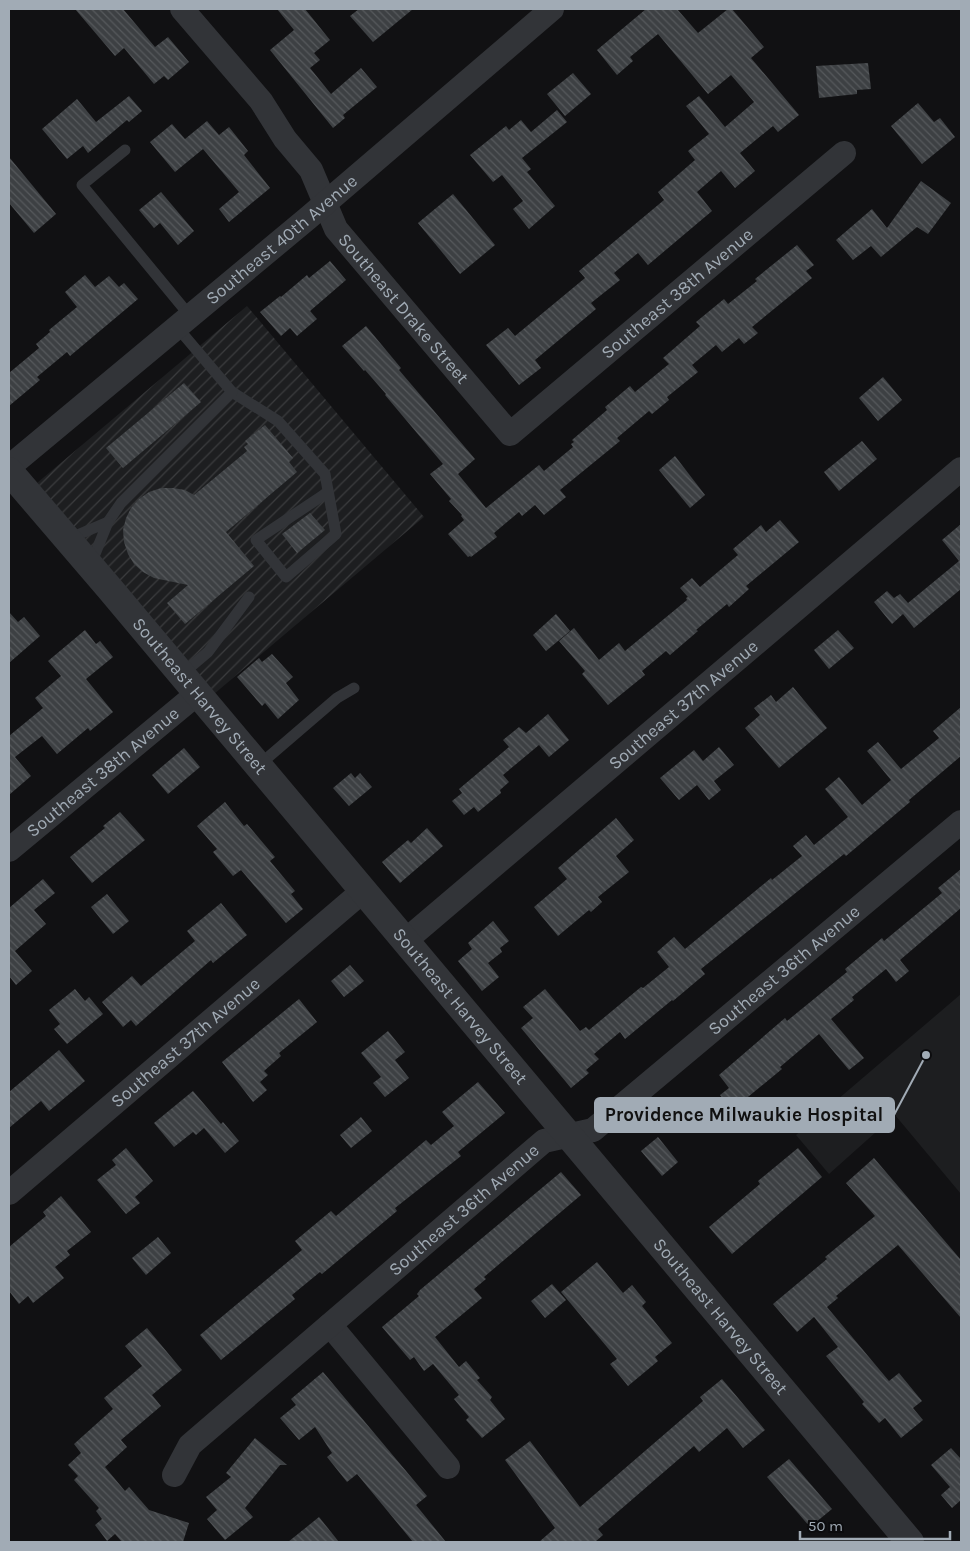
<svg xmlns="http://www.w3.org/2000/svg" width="970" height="1551" font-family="Karla,sans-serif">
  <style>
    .built { fill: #1d1e20 }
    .industrial { fill: url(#industrial-furrows) }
    .building { fill: url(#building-back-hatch) }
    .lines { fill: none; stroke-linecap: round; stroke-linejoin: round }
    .service { stroke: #323438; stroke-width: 11 }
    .minor { stroke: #323438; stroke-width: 24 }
    .tertiary { stroke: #323438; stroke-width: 28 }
    .labels { text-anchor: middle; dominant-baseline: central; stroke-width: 4.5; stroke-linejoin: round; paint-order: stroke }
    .street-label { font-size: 18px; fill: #a1abb5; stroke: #0c0c0e }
    .leader { fill: none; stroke: #a1abb5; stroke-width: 2 }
    .callout-dot { fill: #a1abb5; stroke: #0c0c0e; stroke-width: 2 }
    .callout { fill: #a1abb5; stroke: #a1abb5; stroke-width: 2 }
    .callout-label { font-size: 19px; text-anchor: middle; font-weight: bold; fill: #111 }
  </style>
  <defs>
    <pattern id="industrial-furrows" width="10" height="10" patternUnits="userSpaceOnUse" patternTransform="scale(1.25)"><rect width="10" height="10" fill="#1d1e20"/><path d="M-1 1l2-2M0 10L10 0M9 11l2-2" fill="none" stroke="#3b3c3e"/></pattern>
    <pattern id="building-back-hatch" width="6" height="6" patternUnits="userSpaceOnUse" patternTransform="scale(1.25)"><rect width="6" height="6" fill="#3d4043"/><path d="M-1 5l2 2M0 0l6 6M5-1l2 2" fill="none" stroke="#56595c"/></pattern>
  </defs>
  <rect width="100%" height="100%" fill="#111113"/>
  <polygon class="built" points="961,994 961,1194 895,1115 829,1174 796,1135"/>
  <polygon class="industrial" points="247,306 424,517 214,694 37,483"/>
  <g class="building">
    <polygon points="75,9 123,9 155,47 168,37 189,62 168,80 164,76 154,84 124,48 115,56"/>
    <polygon points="277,9 305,9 330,40 314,53 320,60 310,68 331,94 361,68 377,87 343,115 345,118 333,128 270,50 294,30"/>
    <polygon points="359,9 413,9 373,42 350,16"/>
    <polygon points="646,9 677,9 698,33 728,9 732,9 764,47 751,58 799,115 778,132 773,126 740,153 755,171 735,188 721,171 697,192 712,211 648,265 638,253 614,273 620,280 591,303 596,309 535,360 541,368 519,385 486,345 508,328 515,336 585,278 579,271 664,200 658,192 695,160 688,151 709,134 686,106 699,96 725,127 754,102 731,75 708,94 658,34 630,57 633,61 617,75 597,50"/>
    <polygon points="868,63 871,89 857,90 857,94 819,98 816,66"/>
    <polygon points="573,73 591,94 565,116 547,94"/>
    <polygon points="129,96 142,111 129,122 127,120 88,153 83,146 67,159 42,129 77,99 96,122"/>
    <polygon points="918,103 934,122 940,118 955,137 922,164 891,126"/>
    <polygon points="557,110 567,122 522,158 531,169 527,172 555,206 529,229 513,209 523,201 502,175 493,182 470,155 506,126 509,130 521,120 531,132"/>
    <polygon points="207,121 219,135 229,127 248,151 244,155 270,188 229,222 219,209 239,192 203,149 175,172 150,142 172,124 185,139"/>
    <polygon points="9,157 56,214 34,233 9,203"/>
    <polygon points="921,181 951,203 928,234 917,227 881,257 871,246 853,260 836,240 872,209 887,228"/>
    <polygon points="161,192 194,231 178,245 160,223 154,228 139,210"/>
    <polygon points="453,194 495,245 460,274 418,223"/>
    <polygon points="797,245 814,265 806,271 812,278 752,327 758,333 744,344 739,338 722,352 716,345 692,365 698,372 667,397 669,400 652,414 649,411 617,438 620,441 560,490 566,497 544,515 535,505 522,516 519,512 494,533 497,537 471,557 470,556 468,557 448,534 464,520 461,516 462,515 449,501 451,499 430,474 443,464 385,395 386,394 365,370 364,371 342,346 366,326 401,368 399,370 475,459 458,474 486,508 539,465 544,471 573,447 571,444 574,442 572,440 607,410 605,407 630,386 635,392 669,364 663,358 700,326 696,322 724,299 728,304 757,281 755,279"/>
    <polygon points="330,261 346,280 310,311 317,319 297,336 290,328 281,336 260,312 280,296 281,297 307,275 309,278"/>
    <polygon points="85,275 95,287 109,276 119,287 124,283 138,299 70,356 67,352 37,377 40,380 9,406 9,373 39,348 36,344 50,332 49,330 77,307 65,292"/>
    <polygon points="883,377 902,400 878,421 859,398"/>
    <polygon points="184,383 201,402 123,468 106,448"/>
    <polygon points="265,425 293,458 289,462 297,472 226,532 254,566 185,624 167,603 188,585 154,578 143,572 134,564 128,554 124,542 123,530 126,518 131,508 139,499 149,492 161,488 173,488 185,490 194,495 247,451 244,447 248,444 245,441"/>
    <polygon points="862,441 877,459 839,491 824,472"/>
    <polygon points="675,456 705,495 690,508 659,470"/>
    <polygon points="310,513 325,530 297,553 282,534"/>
    <polygon points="780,520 799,542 746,586 749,589 729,607 727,604 696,630 698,631 670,655 666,651 642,671 645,675 608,705 582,674 585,671 559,641 574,628 599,660 619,643 625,651 687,600 686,598 688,597 680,588 692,578 700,587 738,555 733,549 761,525 766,532"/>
    <polygon points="961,524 961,589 914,628 903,614 892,624 874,602 887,591 894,598 900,594 908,603 959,561 942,540"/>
    <polygon points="9,612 18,622 24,617 40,636 9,663"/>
    <polygon points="556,614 570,631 546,651 533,635"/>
    <polygon points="85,630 96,644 100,641 113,657 86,679 113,712 90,731 88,728 57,754 42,736 15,757 31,776 9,795 9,736 43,708 35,698 61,676 48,661"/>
    <polygon points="838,630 854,648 829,669 814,650"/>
    <polygon points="272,654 293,677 286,683 299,700 278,719 265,703 262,706 237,677 259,658 262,662"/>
    <polygon points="793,687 827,728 779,768 745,728 760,715 754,708 771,695 776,702"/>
    <polygon points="961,707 961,756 909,800 910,802 846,856 844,854 701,969 705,974 673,1001 672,1000 625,1039 620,1032 594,1054 599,1059 586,1070 589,1073 571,1088 521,1028 533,1018 523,1007 545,989 580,1031 586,1027 589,1030 641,987 643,988 669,967 657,952 674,937 685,949 771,878 772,880 802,856 793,846 806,835 814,845 848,817 825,789 839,777 862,805 891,780 867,751 878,742 901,769 939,738 933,731"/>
    <polygon points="548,714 569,740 549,757 539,745 503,775 509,782 500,790 501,793 478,812 474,807 464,815 452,801 462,793 459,789 509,747 503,740 519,727 526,733"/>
    <polygon points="719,747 734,765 714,781 721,790 709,800 697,785 679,800 660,778 694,750 703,761"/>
    <polygon points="184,748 200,767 168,794 152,775"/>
    <polygon points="351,773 355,778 360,773 372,787 349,806 333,788"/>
    <polygon points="225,802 244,826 247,824 275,857 270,861 295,891 291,894 303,909 286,923 241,870 233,876 213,852 217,849 197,826"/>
    <polygon points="120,812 145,840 92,883 70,857 105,828 103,826"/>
    <polygon points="616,818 634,840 616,856 629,872 598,897 602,902 591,912 589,910 558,936 534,907 567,879 558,868"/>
    <polygon points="427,828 443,846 400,883 382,862 408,840 411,843"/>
    <polygon points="961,869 961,908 900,960 909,971 896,982 886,969 852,997 854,1000 831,1019 864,1058 849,1070 819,1034 780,1067 782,1069 732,1110 720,1095 729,1088 719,1075 785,1018 787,1021 847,972 845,969 882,938 884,941 942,893 938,888"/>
    <polygon points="43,879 55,893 34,910 46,924 15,951 32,971 16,985 9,976 9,908"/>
    <polygon points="107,894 129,921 113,934 91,907"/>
    <polygon points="221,903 247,935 213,963 211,960 136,1026 131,1020 123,1027 102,1002 132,976 141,986 195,941 187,931"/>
    <polygon points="493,921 509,941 500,948 502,952 488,963 499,977 482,991 458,961 472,949 468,943"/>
    <polygon points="350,965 364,981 344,997 331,981"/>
    <polygon points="75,989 85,1001 89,997 103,1014 67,1044 54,1029 60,1024 49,1010"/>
    <polygon points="299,999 317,1022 279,1053 281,1056 264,1071 268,1075 260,1082 267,1090 253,1102 222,1062"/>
    <polygon points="388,1031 405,1052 395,1060 409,1078 385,1097 373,1083 381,1077 361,1053"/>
    <polygon points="59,1050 85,1081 49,1111 41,1101 9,1128 9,1092"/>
    <polygon points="478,1082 505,1113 458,1152 461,1156 395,1208 397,1211 322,1274 320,1272 292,1295 295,1299 221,1360 200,1335 302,1250 295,1241 331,1211 336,1216 426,1140 431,1145 454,1126 442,1112"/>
    <polygon points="193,1091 221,1124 223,1122 239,1141 225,1153 204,1128 196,1135 193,1132 174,1147 154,1123"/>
    <polygon points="361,1117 372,1131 351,1148 340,1135"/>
    <polygon points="658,1137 678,1162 662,1176 641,1151"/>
    <polygon points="126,1148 153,1181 135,1197 140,1203 126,1214 97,1180 116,1165 112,1160"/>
    <polygon points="798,1148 822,1177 732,1254 709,1227 760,1184 758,1181"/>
    <polygon points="874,1158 961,1260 961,1318 898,1245 836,1296 838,1298 827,1307 889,1381 899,1373 922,1401 913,1408 923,1420 901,1438 885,1418 879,1423 862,1404 864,1402 826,1356 838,1347 814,1317 797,1332 773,1304 827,1259 825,1257 875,1216 846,1183"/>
    <polygon points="561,1172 581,1195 484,1277 486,1279 474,1289 482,1298 435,1337 459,1367 466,1361 480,1378 477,1380 492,1397 490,1400 505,1419 482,1438 466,1420 469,1417 454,1399 459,1395 433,1364 424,1371 414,1357 410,1360 382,1327 419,1296 417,1294 420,1290"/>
    <polygon points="61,1196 91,1232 67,1251 70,1255 55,1267 64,1278 33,1303 28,1296 19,1304 9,1291 9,1247 46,1216 43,1212"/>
    <polygon points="158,1237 171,1253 146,1275 132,1258"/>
    <polygon points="597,1262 623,1293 632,1285 646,1302 642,1306 672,1343 655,1357 658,1361 628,1386 610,1364 617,1359 561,1292"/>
    <polygon points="552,1284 566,1300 545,1318 531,1301"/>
    <polygon points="147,1328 182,1370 152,1395 161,1406 121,1440 127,1447 105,1467 125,1491 129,1487 149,1510 189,1523 183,1542 122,1542 115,1534 107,1541 95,1525 102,1519 96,1511 99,1508 74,1480 78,1476 68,1465 81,1453 74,1444 113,1409 104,1398 142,1366 125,1346"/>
    <polygon points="323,1372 427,1496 416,1505 446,1542 413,1542 357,1474 347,1482 327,1457 332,1453 315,1427 299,1440 280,1418 296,1405 291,1399"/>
    <polygon points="722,1379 765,1430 743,1448 727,1428 699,1452 694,1446 598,1529 603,1535 595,1542 539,1542 555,1528 505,1460 530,1441 580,1507 703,1401 700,1397"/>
    <polygon points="255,1438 287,1465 280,1465 245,1508 253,1517 225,1540 207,1519 217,1510 206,1497 231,1477 226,1473"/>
    <polygon points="951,1448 961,1459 961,1500 952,1508 941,1495 950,1487 931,1465"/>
    <polygon points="789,1459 832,1509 810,1527 767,1477"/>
    <polygon points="319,1517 339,1542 288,1542"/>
  </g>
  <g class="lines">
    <g class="service">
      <polyline points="125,150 82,185 190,316"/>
      <polyline points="232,392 278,421 325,474 336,534 286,577 256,540 328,492"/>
      <polyline points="108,522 121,503 232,392 177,327"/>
      <polyline points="68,539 108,522 91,564"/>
      <polyline points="182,674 208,652 249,597"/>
      <polyline points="258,766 337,698 354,688"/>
    </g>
    <g class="minor">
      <path id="s1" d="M182,9L261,101L285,139L311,170L336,229L510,434L844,153"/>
      <path id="s2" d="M9,467L308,218L552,9"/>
      <path id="s3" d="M9,850L198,693"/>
      <path id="s4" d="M405,941L961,469"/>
      <path id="s5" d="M9,1193L363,891"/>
      <polyline points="330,1325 448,1467"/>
      <path id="s6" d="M174,1475L190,1445L544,1141L593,1130L961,822"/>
    </g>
    <path class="tertiary" id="s7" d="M9,471L110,589L910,1542"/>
  </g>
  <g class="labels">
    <g class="street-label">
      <text stroke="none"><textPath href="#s2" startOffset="355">Southeast 40th Avenue</textPath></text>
      <text stroke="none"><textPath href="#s1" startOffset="758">Southeast 38th Avenue</textPath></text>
      <text stroke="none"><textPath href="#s1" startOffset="375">Southeast Drake Street</textPath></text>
      <text stroke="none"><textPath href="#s7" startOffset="295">Southeast Harvey Street</textPath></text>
      <text stroke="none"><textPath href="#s4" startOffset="365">Southeast 37th Avenue</textPath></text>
      <text stroke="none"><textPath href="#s3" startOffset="122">Southeast 38th Avenue</textPath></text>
      <text stroke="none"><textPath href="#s6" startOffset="800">Southeast 36th Avenue</textPath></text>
      <text stroke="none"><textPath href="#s7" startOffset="700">Southeast Harvey Street</textPath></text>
      <text stroke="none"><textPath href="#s5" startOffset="232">Southeast 37th Avenue</textPath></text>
      <text stroke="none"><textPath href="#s6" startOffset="395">Southeast 36th Avenue</textPath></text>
      <text stroke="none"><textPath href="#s7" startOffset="1105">Southeast Harvey Street</textPath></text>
    </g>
  </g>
  <path class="leader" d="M926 1055L894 1115"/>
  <circle class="callout-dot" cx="926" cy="1055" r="5"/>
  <rect class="callout" x="595" y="1098" width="299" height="34" rx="5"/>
  <g class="callout-label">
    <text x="744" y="1121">Providence Milwaukie Hospital</text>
  </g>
  <rect width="970" height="1551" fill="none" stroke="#a1abb5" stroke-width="20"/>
  <path d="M800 1531v8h150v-8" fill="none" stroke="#a1abb5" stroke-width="2.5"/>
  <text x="808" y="1531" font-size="15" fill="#a1abb5" stroke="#0c0c0e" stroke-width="4" paint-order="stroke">50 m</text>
</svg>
